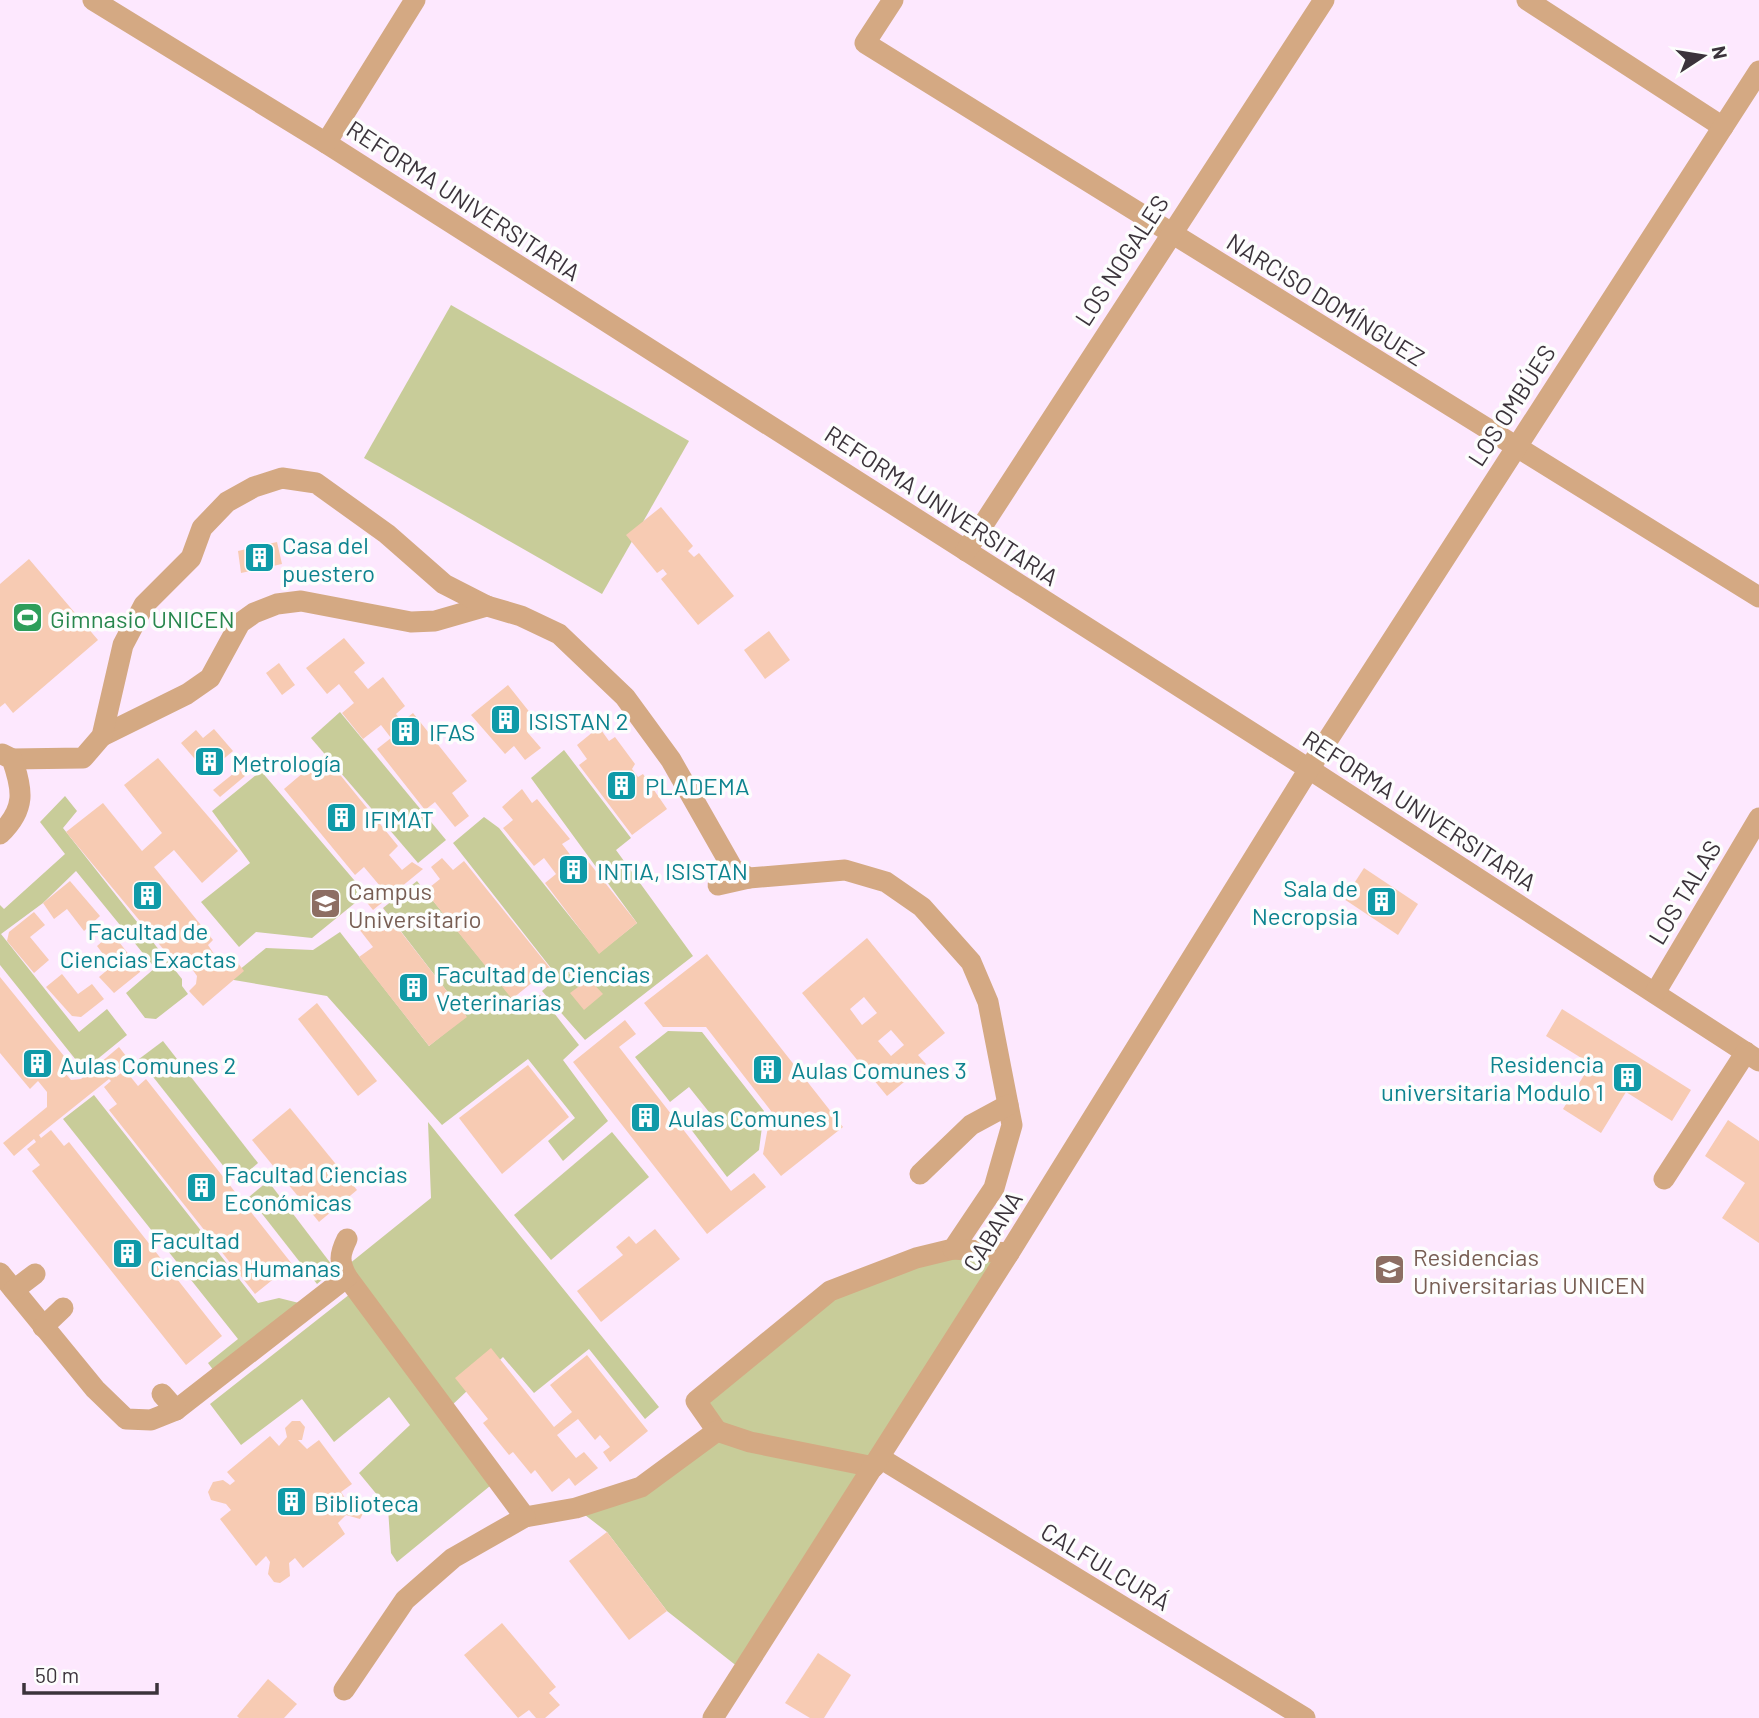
<svg xmlns="http://www.w3.org/2000/svg" width="1759" height="1718" font-family="Barlow,sans-serif">
  <style>
    .green { fill: #c8cc99 }
    .building { fill: #f7cbb3; fill-rule: evenodd }
    .lines { fill: none; stroke-linecap: round; stroke-linejoin: round }
    .minor { stroke: #d4a983; stroke-width: 21 }
    .labels { text-anchor: middle; dominant-baseline: central; stroke-width: 7; stroke-linejoin: round; paint-order: stroke }
    .street-label { font-size: 24px; fill: #3b333b; stroke: #fdfdfd }
    .culture-label { font-size: 24px; fill: #0d838f; stroke: #fdfdfd; text-anchor: start }
    .leisure-label { font-size: 24px; fill: #27864d; stroke: #fdfdfd; text-anchor: start }
    .education-label { font-size: 24px; fill: #785e54; stroke: #fdfdfd; text-anchor: start }
  </style>
  <rect width="100%" height="100%" fill="#fde8fe"/>
  <g class="green">
    <polygon points="451,305 689,441 602,594 364,458"/>
    <polygon points="340,712 446,840 418,863 311,738"/>
    <polygon points="564,750 631,838 616,850 693,956 585,1040 542,991 558,977 453,843 484,817 499,828 599,953 637,923 531,778"/>
    <polygon points="261,771 366,894 312,938 256,932 239,947 201,902 250,863 212,811"/>
    <polygon points="65,796 77,811 63,828 182,979 182,986 188,994 156,1019 145,1018 126,993 155,968 76,871 43,903 1,934 79,1032 107,1009 127,1035 84,1070 0,965 0,905 4,909 65,854 40,822"/>
    <polygon points="417,881 512,998 540,995 579,1045 563,1060 608,1121 563,1161 548,1141 575,1118 528,1059 442,1125 327,996 228,979 266,948 313,950 340,932 429,1046 466,1016 383,908"/>
    <polygon points="668,1031 702,1032 764,1111 759,1150 727,1177 690,1128 709,1112 689,1087 670,1102 635,1057"/>
    <polygon points="163,1041 258,1163 236,1182 139,1059"/>
    <polygon points="94,1095 258,1303 279,1298 303,1304 214,1371 208,1363 238,1339 63,1119"/>
    <polygon points="428,1122 659,1407 645,1419 589,1349 534,1393 503,1357 450,1407 349,1264 431,1198"/>
    <polygon points="612,1132 649,1177 551,1260 514,1215"/>
    <polygon points="268,1181 335,1269 317,1284 249,1197"/>
    <polygon points="953,1249 1009,1253 743,1671 667,1611 607,1532 576,1508 641,1487 718,1430 696,1401 830,1291"/>
    <polygon points="350,1294 490,1486 397,1562 391,1553 388,1508 359,1473 410,1425 389,1397 334,1442 302,1399 241,1445 210,1404"/>
  </g>
  <g class="building">
    <polygon points="661,507 693,546 688,551 694,557 699,553 734,596 698,625 661,579 667,574 663,569 657,573 626,535"/>
    <polygon points="277,542 282,564 241,573 238,551"/>
    <polygon points="29,559 98,640 13,713 5,703 0,707 0,584"/>
    <polygon points="769,631 790,660 765,679 744,650"/>
    <polygon points="344,638 365,663 354,672 368,689 383,677 405,706 396,714 402,722 413,713 467,781 452,793 469,816 455,827 435,802 425,810 377,749 391,738 381,725 363,739 342,713 354,703 339,684 327,694 306,668"/>
    <polygon points="279,663 295,685 282,695 266,673"/>
    <polygon points="508,685 539,724 528,733 541,748 525,760 514,746 505,754 471,715"/>
    <polygon points="599,727 609,741 615,737 635,764 632,769 638,777 643,774 667,809 632,835 579,765 587,759 577,745"/>
    <polygon points="214,729 233,751 207,773 181,743 196,730 203,738"/>
    <polygon points="324,755 398,846 389,855 402,870 412,862 423,869 373,910 364,899 380,886 364,867 355,875 284,789"/>
    <polygon points="158,758 238,851 202,883 174,850 154,867 213,940 208,945 216,957 224,961 232,955 244,971 203,1006 189,991 196,984 197,976 187,962 179,968 66,832 103,803 142,851 162,833 124,785"/>
    <polygon points="239,769 245,776 220,797 213,790"/>
    <polygon points="522,789 532,803 537,799 570,839 562,844 575,861 583,855 637,923 599,954 545,883 556,874 544,858 534,866 503,828 513,820 502,807"/>
    <polygon points="442,858 453,870 464,861 550,968 512,999 425,891 440,879 431,867"/>
    <polygon points="1364,868 1418,904 1398,935 1344,899"/>
    <polygon points="70,881 100,916 84,931 67,909 54,919 43,903"/>
    <polygon points="34,912 45,925 30,937 49,960 34,973 7,941 9,932"/>
    <polygon points="373,918 383,931 394,923 467,1017 429,1046 359,957 373,947 359,929"/>
    <polygon points="112,933 130,956 125,961 129,965 127,961 131,957 138,964 140,972 114,993 99,977 112,966 97,946"/>
    <path d="M867,938L945,1033L918,1055L926,1064L887,1096L802,993ZM864,997L877,1013L862,1025L850,1009ZM891,1030L904,1045L891,1056L878,1041Z"/>
    <polygon points="707,954 843,1127 781,1176 763,1154 771,1111 706,1027 663,1027 644,1003"/>
    <polygon points="62,974 78,994 92,984 104,999 81,1017 72,1016 46,987"/>
    <polygon points="0,977 68,1061 61,1068 71,1080 81,1079 119,1047 130,1061 114,1074 116,1077 125,1070 138,1086 146,1079 292,1264 255,1294 109,1110 117,1104 104,1087 111,1081 109,1079 39,1135 41,1138 51,1130 64,1146 69,1142 222,1336 186,1365 32,1171 40,1165 27,1149 36,1142 34,1139 14,1156 3,1143 47,1107 47,1092 38,1081 30,1089 0,1053"/>
    <polygon points="589,979 603,994 584,1010 570,993"/>
    <polygon points="317,1003 377,1081 358,1096 298,1019"/>
    <polygon points="1562,1009 1691,1090 1672,1121 1626,1092 1601,1133 1563,1109 1591,1064 1546,1036"/>
    <polygon points="625,1020 636,1034 619,1047 731,1191 754,1173 766,1187 707,1234 573,1062"/>
    <polygon points="528,1065 569,1117 502,1174 459,1118"/>
    <polygon points="290,1108 357,1190 319,1222 252,1140"/>
    <polygon points="1728,1120 1759,1141 1759,1243 1722,1218 1745,1183 1705,1156"/>
    <polygon points="655,1229 680,1259 601,1322 577,1291 623,1255 616,1247 629,1236 636,1244"/>
    <polygon points="491,1348 554,1427 572,1412 550,1385 587,1355 648,1431 610,1462 603,1452 610,1447 600,1435 595,1440 578,1419 557,1435 576,1458 584,1452 598,1468 575,1486 569,1478 552,1492 535,1470 531,1474 513,1452 509,1455 483,1423 488,1419 455,1378"/>
    <polygon points="292,1421 300,1421 305,1427 302,1440 298,1440 307,1449 319,1440 352,1484 341,1492 347,1501 350,1498 363,1499 366,1508 360,1519 346,1515 338,1523 345,1534 303,1568 295,1558 289,1563 290,1576 280,1583 274,1582 268,1574 270,1562 266,1556 256,1566 220,1519 231,1510 226,1504 211,1500 208,1492 213,1482 223,1480 230,1485 235,1481 227,1472 270,1436 279,1446 287,1437 285,1428"/>
    <polygon points="607,1532 667,1611 629,1640 569,1561"/>
    <polygon points="502,1623 556,1687 549,1693 560,1705 545,1718 536,1718 529,1710 518,1718 464,1655"/>
    <polygon points="818,1653 851,1675 824,1718 810,1718 785,1703"/>
    <polygon points="268,1679 297,1704 284,1718 239,1718 237,1716"/>
  </g>
  <g class="lines">
    <g class="minor">
      <polyline points="93,0 326,143 1309,769 1759,1061"/>
      <polyline points="893,0 865,43 1759,597"/>
      <polyline points="1527,0 1723,127"/>
      <polyline points="326,143 415,0"/>
      <polyline points="966,551 1324,0"/>
      <polyline points="102,736 187,694 210,678 240,623 254,613 277,604 301,601 411,622 435,621 487,606"/>
      <polyline points="12,759 83,758 102,736 123,645 144,605 191,558 202,528 227,502 254,487 282,478 316,483 387,534 444,584 487,606 521,616 559,634 625,697 671,760 733,869 749,878 845,870 886,882 922,907 971,962 988,1002 1012,1125 994,1188 953,1249 916,1258 830,1291 696,1401 717,1431"/>
      <path d="M0,834C26,809 23,790 12,759L2,754"/>
      <polyline points="718,885 749,878"/>
      <polyline points="1655,993 1759,818"/>
      <polyline points="920,1174 971,1125 1008,1105"/>
      <polyline points="1664,1179 1746,1052"/>
      <path d="M347,1239C339,1255 339,1262 347,1277L525,1517L576,1508L641,1487L717,1431L750,1442L874,1467"/>
      <polyline points="953,1249 1009,1253"/>
      <polyline points="0,1273 95,1389 126,1419 151,1420 176,1410 347,1277"/>
      <polyline points="14,1290 35,1274"/>
      <polyline points="43,1327 63,1308"/>
      <polyline points="162,1394 176,1410"/>
      <polyline points="880,1458 1305,1718"/>
      <polyline points="344,1690 405,1600 453,1558 525,1517"/>
      <polyline points="713,1718 1009,1253 1309,769 1759,71"/>
    </g>
  </g>
  <defs>
    <symbol id="building-square" viewBox="-11 -11 22 22"><rect x="-9" y="-9" width="18" height="18" rx="4" fill="#0f9aa8" stroke="#fdfdfd"/><path d="M-4-6H4V6H1V3H-1V6H-4ZM-2.5-4.3h1.7v1.8h-1.7ZM.8-4.3h1.7v1.8H.8ZM-2.5-1h1.7V.8h-1.7ZM.8-1h1.7V.8H.8Z" fill="#fff"/></symbol>
    <symbol id="stadium-square" viewBox="-11 -11 22 22"><rect x="-9" y="-9" width="18" height="18" rx="4" fill="#2e9e5b" stroke="#fdfdfd"/><path d="M0-5a6.5 5 0 1 0 0 10a6.5 5 0 1 0 0-10ZM-3.5-1.8h7v3.6h-7Z" fill="#fff"/></symbol>
    <symbol id="school-square" viewBox="-11 -11 22 22"><rect x="-9" y="-9" width="18" height="18" rx="4" fill="#8d6e63" stroke="#fdfdfd"/><path d="M0-5L7-2L0 1L-7-2ZM-4 1L0 2.5L4 1V4Q0 6-4 4Z" fill="#fff"/></symbol>
    <symbol id="university-square" viewBox="-11 -11 22 22"><rect x="-9" y="-9" width="18" height="18" rx="4" fill="#8d6e63" stroke="#fdfdfd"/><path d="M0-5L7-2L0 1L-7-2ZM-4 1L0 2.5L4 1V4Q0 6-4 4Z" fill="#fff"/></symbol>
  </defs>
  <g fill-rule="evenodd">
    <use href="#building-square" x="242" y="540" width="35" height="35"/>
    <use href="#stadium-square" x="10" y="600" width="35" height="35"/>
    <use href="#building-square" x="488" y="702" width="35" height="35"/>
    <use href="#building-square" x="388" y="714" width="35" height="35"/>
    <use href="#building-square" x="192" y="744" width="35" height="35"/>
    <use href="#building-square" x="604" y="768" width="35" height="35"/>
    <use href="#building-square" x="324" y="800" width="35" height="35"/>
    <use href="#building-square" x="556" y="852" width="35" height="35"/>
    <use href="#building-square" x="130" y="878" width="35" height="35"/>
    <use href="#building-square" x="1364" y="884" width="35" height="35"/>
    <use href="#school-square" x="308" y="886" width="35" height="35"/>
    <use href="#building-square" x="396" y="970" width="35" height="35"/>
    <use href="#building-square" x="20" y="1046" width="35" height="35"/>
    <use href="#building-square" x="750" y="1052" width="35" height="35"/>
    <use href="#building-square" x="1610" y="1060" width="35" height="35"/>
    <use href="#building-square" x="628" y="1100" width="35" height="35"/>
    <use href="#building-square" x="184" y="1170" width="35" height="35"/>
    <use href="#building-square" x="110" y="1236" width="35" height="35"/>
    <use href="#university-square" x="1372" y="1252" width="35" height="35"/>
    <use href="#building-square" x="274" y="1484" width="35" height="35"/>
  </g>
  <g class="labels">
    <g class="street-label">
      <text transform="translate(464 200) rotate(33)">REFORMA UNIVERSITARIA</text>
      <text transform="translate(1121 260) rotate(-57)">LOS NOGALES</text>
      <text transform="translate(1326 299) rotate(32)">NARCISO DOMÍNGUEZ</text>
      <text transform="translate(1511 405) rotate(-57)">LOS OMBÚES</text>
      <text transform="translate(942 505) rotate(33)">REFORMA UNIVERSITARIA</text>
      <text transform="translate(1420 810) rotate(33)">REFORMA UNIVERSITARIA</text>
      <text transform="translate(1684 892) rotate(-59)">LOS TALAS</text>
      <text transform="translate(992 1231) rotate(-58)">CABANA</text>
      <text transform="translate(1106 1566) rotate(31)">CALFULCURÁ</text>
    </g>
    <g class="culture-label">
      <text x="282" y="544">Casa del<tspan x="282" dy="28">puestero</tspan></text>
      <text x="528" y="720">ISISTAN 2</text>
      <text x="429" y="731">IFAS</text>
      <text x="232" y="762">Metrología</text>
      <text x="645" y="785">PLADEMA</text>
      <text x="364" y="818">IFIMAT</text>
      <text x="597" y="870">INTIA, ISISTAN</text>
      <text x="1358" y="887" text-anchor="end">Sala de<tspan x="1358" dy="28">Necropsia</tspan></text>
      <text x="148" y="930" text-anchor="middle">Facultad de<tspan x="148" dy="28">Ciencias Exactas</tspan></text>
      <text x="436" y="973">Facultad de Ciencias<tspan x="436" dy="28">Veterinarias</tspan></text>
      <text x="1604" y="1063" text-anchor="end">Residencia<tspan x="1604" dy="28">universitaria Modulo 1</tspan></text>
      <text x="60" y="1064">Aulas Comunes 2</text>
      <text x="791" y="1069">Aulas Comunes 3</text>
      <text x="668" y="1117">Aulas Comunes 1</text>
      <text x="224" y="1173">Facultad Ciencias<tspan x="224" dy="28">Económicas</tspan></text>
      <text x="150" y="1239">Facultad<tspan x="150" dy="28">Ciencias Humanas</tspan></text>
      <text x="314" y="1502">Biblioteca</text>
    </g>
    <g class="leisure-label">
      <text x="50" y="618">Gimnasio UNICEN</text>
    </g>
    <g class="education-label">
      <text x="348" y="890">Campus<tspan x="348" dy="28">Universitario</tspan></text>
      <text x="1413" y="1256">Residencias<tspan x="1413" dy="28">Universitarias UNICEN</tspan></text>
    </g>
  </g>
  <g transform="translate(1703 56) rotate(78)" stroke="#fdfdfd" stroke-width="5" paint-order="stroke">
  <path d="M0-5L12 26L0 18L-12 26Z" fill="#3b333b"/>
  <text y="-10" font-size="19" font-weight="bold" text-anchor="middle" fill="#3b333b">N</text>
  </g>
  <path d="M24 1683v10h133v-10" fill="none" stroke="#3b333b" stroke-width="3.5"/>
  <text x="35" y="1683" font-size="21" fill="#3b333b" stroke="#fdfdfd" stroke-width="5" paint-order="stroke">50 m</text>
</svg>
